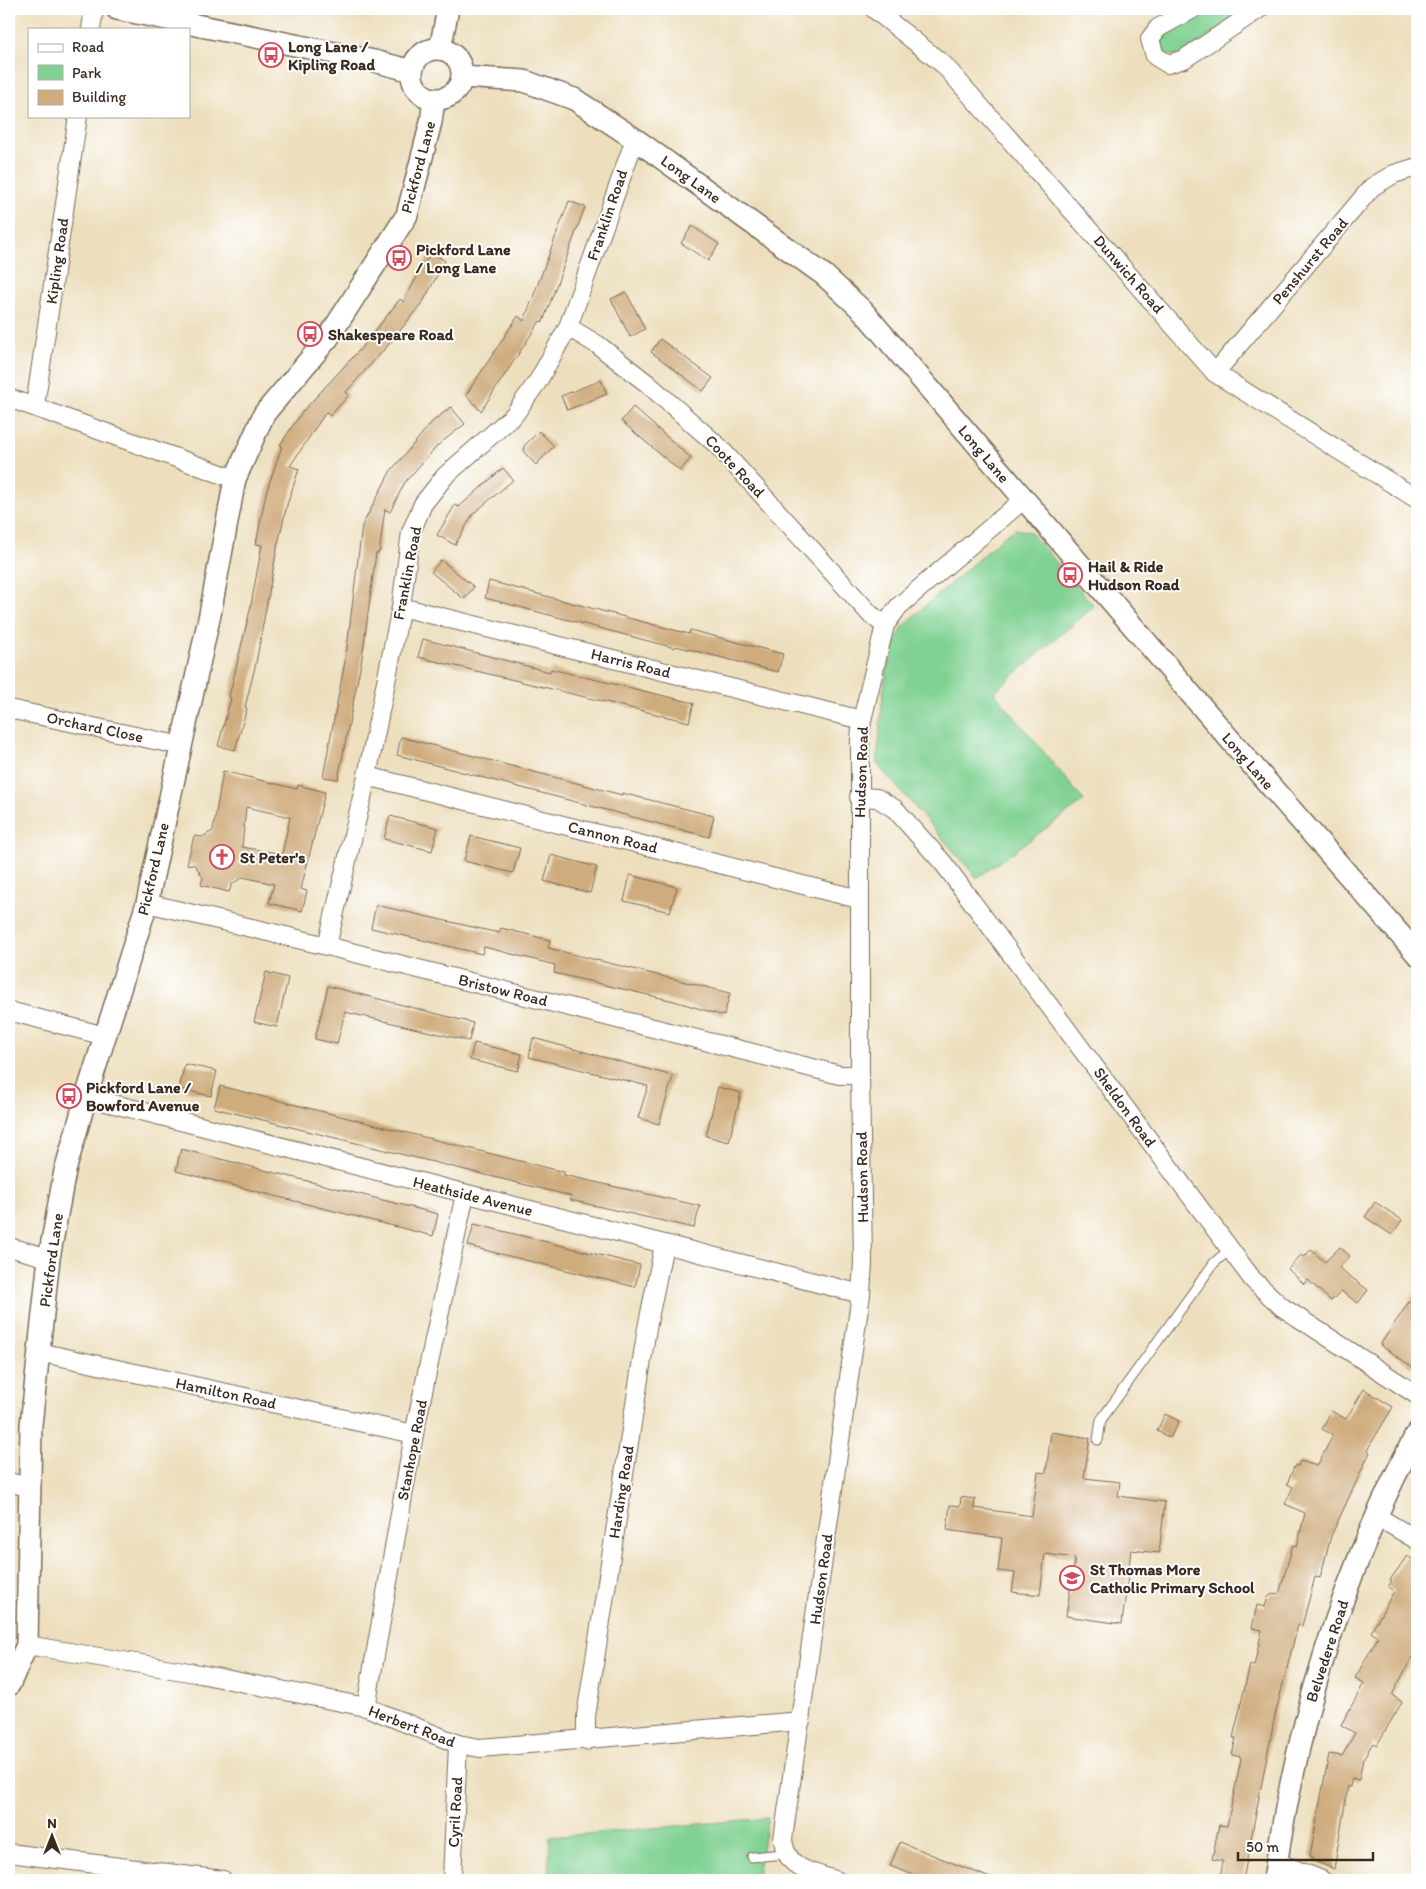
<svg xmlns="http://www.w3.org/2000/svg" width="1426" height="1889" font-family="Itim,sans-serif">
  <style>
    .green { fill: #80d193; stroke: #5e7e58 }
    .building { fill: #cfac7d; fill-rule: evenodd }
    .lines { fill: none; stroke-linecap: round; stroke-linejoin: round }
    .service-casing { stroke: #796956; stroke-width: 11 }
    .minor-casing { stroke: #796956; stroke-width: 20 }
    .tertiary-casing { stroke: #796956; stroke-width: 24 }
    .service { stroke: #fff; stroke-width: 9 }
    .minor { stroke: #fff; stroke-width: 18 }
    .tertiary { stroke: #fff; stroke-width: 21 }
    .labels { text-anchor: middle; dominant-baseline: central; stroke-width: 4; stroke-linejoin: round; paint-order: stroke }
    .poi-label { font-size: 16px; font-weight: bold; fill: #3b2a1e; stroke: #fff; text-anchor: start }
    .street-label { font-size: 16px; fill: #3b2a1e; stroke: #fff }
  </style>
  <rect width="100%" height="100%" fill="#fff"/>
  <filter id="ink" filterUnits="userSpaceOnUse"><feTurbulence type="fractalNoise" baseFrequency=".02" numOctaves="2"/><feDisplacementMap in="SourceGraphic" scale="10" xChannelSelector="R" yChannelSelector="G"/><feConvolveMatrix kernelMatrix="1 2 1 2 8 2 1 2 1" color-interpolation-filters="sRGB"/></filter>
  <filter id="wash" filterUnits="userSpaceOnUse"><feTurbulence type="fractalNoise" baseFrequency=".0096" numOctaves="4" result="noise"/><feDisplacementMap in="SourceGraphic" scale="20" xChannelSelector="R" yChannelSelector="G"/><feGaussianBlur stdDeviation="1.12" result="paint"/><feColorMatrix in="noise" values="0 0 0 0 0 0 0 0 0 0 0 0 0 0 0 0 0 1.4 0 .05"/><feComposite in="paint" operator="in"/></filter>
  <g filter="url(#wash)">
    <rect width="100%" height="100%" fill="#eddfbe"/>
    <g class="green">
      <polygon points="1207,9 1249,9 1179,56 1169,55 1163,52 1160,43 1164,33"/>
      <path d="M1016,529L1030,532L1094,606L994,692L1084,801L977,878L877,764C882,718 880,666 904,625L1003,537Z"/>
      <polygon points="768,1818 756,1880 548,1880 550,1837"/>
    </g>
    <g id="blocks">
      <g class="building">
        <polygon points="569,201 585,207 543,322 540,321 481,411 466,395 518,316 524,321"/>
        <polygon points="692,226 719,244 708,261 681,243"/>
        <polygon points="431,252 445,261 424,300 391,342 346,392 349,395 330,416 326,412 290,466 299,469 287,505 277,548 256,663 245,707 247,708 235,750 218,746 231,698 229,697 250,610 262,545 256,544 266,493 282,446 280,445 302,412 365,344 400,299 403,302"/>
        <polygon points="626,292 645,329 630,337 611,299"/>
        <polygon points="660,339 713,378 703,391 651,352"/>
        <polygon points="601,380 607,394 567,410 561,396"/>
        <polygon points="451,407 465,424 438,445 405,482 390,512 385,509 379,553 376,553 362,658 338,779 323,777 346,656 362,526 390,472 432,422"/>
        <polygon points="633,407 691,458 680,471 621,421"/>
        <polygon points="539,431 554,446 536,465 524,452 524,446"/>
        <polygon points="503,468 513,480 473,514 455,545 437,535 455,505 459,507"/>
        <polygon points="441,560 474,587 464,599 431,572"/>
        <polygon points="489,581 689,634 690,630 783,654 778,672 676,646 675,648 485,598"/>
        <polygon points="423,639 550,672 551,669 694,703 689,722 418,657"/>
        <polygon points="401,737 622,795 622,793 714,816 709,837 397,755"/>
        <path d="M223,771L297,789L298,785L325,792L301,889L307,891L302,911L269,903L274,884L243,877L232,884L229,892L201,885L203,878L195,865L187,864L194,836L202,837L213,831ZM246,807L290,817L282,854L242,847Z"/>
        <polygon points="390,816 438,828 432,851 384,839"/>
        <polygon points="471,836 520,848 513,873 464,861"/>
        <polygon points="551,855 597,867 590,893 544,881"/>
        <polygon points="630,875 677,887 670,912 624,901"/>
        <polygon points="376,905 499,933 501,928 550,940 548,948 730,993 724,1016 674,1001 554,973 555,965 484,947 482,954 371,928"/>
        <polygon points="266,972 288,978 277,1027 254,1022"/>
        <polygon points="328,986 473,1023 469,1041 345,1012 337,1044 315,1039"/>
        <polygon points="533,1038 673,1076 659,1124 638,1118 648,1086 529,1057"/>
        <polygon points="474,1043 522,1054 518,1071 470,1060"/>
        <polygon points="185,1064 217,1071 211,1096 179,1089"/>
        <polygon points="220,1086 564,1172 564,1175 700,1206 694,1228 570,1200 571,1196 214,1108"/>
        <polygon points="718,1087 741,1093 729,1142 706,1136"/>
        <polygon points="181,1149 438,1214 433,1236 176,1171"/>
        <polygon points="1375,1202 1402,1220 1392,1235 1365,1217"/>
        <polygon points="474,1224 640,1265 635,1287 468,1246"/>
        <polygon points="1340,1247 1350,1256 1339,1268 1368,1290 1358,1303 1341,1291 1331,1301 1308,1280 1304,1284 1288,1269 1301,1255 1304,1257 1311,1250 1325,1262"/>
        <polygon points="1417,1290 1417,1370 1380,1345"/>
        <polygon points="1364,1389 1393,1407 1367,1450 1370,1452 1331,1536 1320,1578 1315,1577 1302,1626 1298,1625 1275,1715 1243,1880 1220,1880 1223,1861 1212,1859 1219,1825 1227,1826 1240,1764 1241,1757 1232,1755 1236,1738 1233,1738 1250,1665 1254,1666 1262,1630 1252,1628 1255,1614 1257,1605 1265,1607 1268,1597 1273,1593 1279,1594 1293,1545 1297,1546 1305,1513 1285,1504 1293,1487 1287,1484 1295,1465 1298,1466 1300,1461 1317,1466 1333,1435 1322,1429 1331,1411 1346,1419"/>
        <polygon points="1165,1414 1179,1421 1170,1438 1157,1431"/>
        <polygon points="1051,1432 1090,1438 1084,1478 1120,1482 1118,1496 1165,1502 1159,1553 1131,1550 1122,1624 1066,1616 1075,1558 1045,1554 1040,1595 1012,1592 1015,1573 998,1571 1002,1538 947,1530 950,1505 960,1506 961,1497 975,1499 974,1508 1032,1516 1038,1472 1046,1473"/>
        <polygon points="1407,1556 1417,1562 1417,1648 1392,1695 1402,1702 1377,1745 1373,1743 1363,1759 1359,1780 1352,1778 1350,1787 1348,1786 1334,1869 1312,1860 1313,1857 1310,1856 1329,1754 1342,1756 1355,1733 1341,1725 1364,1683 1355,1678 1378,1637 1371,1632 1394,1591 1388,1587 1392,1581 1390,1580"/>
        <polygon points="900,1842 993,1879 993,1880 926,1880 914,1875 890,1866"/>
      </g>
    </g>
  </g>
  <g filter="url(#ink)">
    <use href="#blocks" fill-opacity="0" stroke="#796956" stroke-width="1"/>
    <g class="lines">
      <defs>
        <g id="service">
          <polyline points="1098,1440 1101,1420 1214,1263 1229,1250"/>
          <polyline points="752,1857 784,1854"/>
        </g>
        <g id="minor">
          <polyline points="874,9 944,65 1215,373 1417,499"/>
          <polyline points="1193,9 1158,28 1150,39 1155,56 1168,64 1184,59 1259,9"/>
          <polyline points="91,29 94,9"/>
          <polyline points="568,327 598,345 648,384 718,446 871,615 885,625"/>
          <polyline points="1215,373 1372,187 1394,174 1417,167"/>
          <polyline points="9,398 235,479"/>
          <polyline points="35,406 78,116"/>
          <polyline points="401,607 862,720"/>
          <polyline points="9,709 182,746"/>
          <polyline points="367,776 859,899"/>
          <polyline points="859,797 877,798 895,809 944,864 1253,1280 1282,1307 1417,1395"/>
          <polyline points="147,903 327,946 840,1075 860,1075"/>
          <polyline points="327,946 367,776 401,607 411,532 423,504 445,476 514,415 538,381 568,327 635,139"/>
          <polyline points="9,1011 105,1036"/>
          <polyline points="86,1097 861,1294"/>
          <polyline points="9,1247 49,1258"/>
          <polyline points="39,1352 414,1434"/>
          <polyline points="9,1482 31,1488"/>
          <polyline points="1376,1516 1417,1540"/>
          <polyline points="27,1645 195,1673 366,1707 458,1744 480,1748 801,1721"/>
          <polyline points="366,1707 414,1434 465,1194"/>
          <polyline points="586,1741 586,1716 647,1328 664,1245"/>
          <polyline points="9,1853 223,1880"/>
          <polyline points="1277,1862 1322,1880"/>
          <polyline points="452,1880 458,1744"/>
          <path d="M836,1880C811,1872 786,1870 783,1839L861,1294L863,1262L860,1075V738L862,720L885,625L899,606L1023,500"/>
        </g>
        <g id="tertiary">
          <polyline points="117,9 374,61 412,71"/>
          <circle cx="437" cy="74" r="25"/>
          <polyline points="440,49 448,9"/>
          <polyline points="462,77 524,81 574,99 635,139 824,275 863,311 1226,735 1417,954"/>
          <polyline points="9,1685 27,1645 31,1425 49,1258 65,1171 86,1097 147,903 210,614 235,479 264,414 328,338 407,215 431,122 434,100"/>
          <path d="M1274,1880C1296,1725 1343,1572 1417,1433"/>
        </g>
      </defs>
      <use href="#service" class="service-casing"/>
      <use href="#minor" class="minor-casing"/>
      <use href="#tertiary" class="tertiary-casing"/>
      <use href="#service" class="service"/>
      <use href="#minor" class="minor"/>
      <use href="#tertiary" class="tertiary"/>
    </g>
  </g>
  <defs>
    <symbol id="bus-ring" viewBox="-11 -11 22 22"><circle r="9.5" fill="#fff" stroke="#d1495b" stroke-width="1.5"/><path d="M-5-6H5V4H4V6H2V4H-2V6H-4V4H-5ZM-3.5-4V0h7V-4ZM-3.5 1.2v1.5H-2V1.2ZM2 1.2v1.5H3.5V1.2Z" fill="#d1495b"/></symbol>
    <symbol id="church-ring" viewBox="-11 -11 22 22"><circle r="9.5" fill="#fff" stroke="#d1495b" stroke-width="1.5"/><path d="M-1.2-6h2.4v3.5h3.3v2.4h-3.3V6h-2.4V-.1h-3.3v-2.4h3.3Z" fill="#d1495b"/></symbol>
    <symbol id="school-ring" viewBox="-11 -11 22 22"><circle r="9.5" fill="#fff" stroke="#d1495b" stroke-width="1.5"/><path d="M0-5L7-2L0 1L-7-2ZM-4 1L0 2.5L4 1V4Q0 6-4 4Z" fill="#d1495b"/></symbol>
  </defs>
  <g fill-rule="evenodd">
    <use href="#bus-ring" x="257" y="41" width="28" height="28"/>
    <use href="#bus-ring" x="385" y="244" width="28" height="28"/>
    <use href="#bus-ring" x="296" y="320" width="28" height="28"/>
    <use href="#bus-ring" x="1056" y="561" width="28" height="28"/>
    <use href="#church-ring" x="208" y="843" width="28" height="28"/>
    <use href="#bus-ring" x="55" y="1082" width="28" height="28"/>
    <use href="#school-ring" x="1058" y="1564" width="28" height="28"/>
  </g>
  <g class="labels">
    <g class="poi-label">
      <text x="288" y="46">Long Lane /<tspan x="288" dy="18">Kipling Road</tspan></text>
      <text x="416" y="249">Pickford Lane<tspan x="416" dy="18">/ Long Lane</tspan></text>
      <text x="328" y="334">Shakespeare Road</text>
      <text x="1088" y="566">Hail &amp; Ride<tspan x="1088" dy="18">Hudson Road</tspan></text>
      <text x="240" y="857">St Peter's</text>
      <text x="86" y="1087">Pickford Lane /<tspan x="86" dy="18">Bowford Avenue</tspan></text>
      <text x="1090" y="1569">St Thomas More<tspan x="1090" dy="18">Catholic Primary School</tspan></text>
    </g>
    <g class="street-label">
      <text transform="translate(418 167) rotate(-75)">Pickford Lane</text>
      <text transform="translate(691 179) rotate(36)">Long Lane</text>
      <text transform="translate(607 215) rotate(-71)">Franklin Road</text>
      <text transform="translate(57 261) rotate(-82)">Kipling Road</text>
      <text transform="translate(1310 261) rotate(-50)">Penshurst Road</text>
      <text transform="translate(1129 274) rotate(49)">Dunwich Road</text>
      <text transform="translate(984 454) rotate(50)">Long Lane</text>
      <text transform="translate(735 466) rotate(47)">Coote Road</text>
      <text transform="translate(407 573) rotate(-79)">Franklin Road</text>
      <text transform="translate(631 663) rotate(14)">Harris Road</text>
      <text transform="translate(95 727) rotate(12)">Orchard Close</text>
      <text transform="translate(1248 761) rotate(49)">Long Lane</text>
      <text transform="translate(861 772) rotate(-88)">Hudson Road</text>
      <text transform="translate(613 837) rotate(14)">Cannon Road</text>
      <text transform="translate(153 869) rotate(-77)">Pickford Lane</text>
      <text transform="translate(503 990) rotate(14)">Bristow Road</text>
      <text transform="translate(1125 1107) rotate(54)">Sheldon Road</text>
      <text transform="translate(862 1177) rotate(-91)">Hudson Road</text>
      <text transform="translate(473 1196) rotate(14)">Heathside Avenue</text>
      <text transform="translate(51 1260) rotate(-82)">Pickford Lane</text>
      <text transform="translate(226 1393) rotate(12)">Hamilton Road</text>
      <text transform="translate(412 1450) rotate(-79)">Stanhope Road</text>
      <text transform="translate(621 1492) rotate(-81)">Harding Road</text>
      <text transform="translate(821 1579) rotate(-82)">Hudson Road</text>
      <text transform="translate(1327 1651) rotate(-72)">Belvedere Road</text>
      <text transform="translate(412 1726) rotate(21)">Herbert Road</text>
      <text transform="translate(455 1812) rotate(-87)">Cyril Road</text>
    </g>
  </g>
  <rect width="1426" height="1889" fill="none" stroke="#fff" stroke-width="30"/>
  <rect x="28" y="28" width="162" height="90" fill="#ffffff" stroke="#b1aaa5"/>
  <rect x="38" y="44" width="25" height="8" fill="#ffffff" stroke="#b1aaa5"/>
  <text x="72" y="52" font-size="15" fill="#3b2a1e">Road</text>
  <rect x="38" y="65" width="25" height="15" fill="#80d193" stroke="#b1aaa5"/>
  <text x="72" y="78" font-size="15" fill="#3b2a1e">Park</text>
  <rect x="38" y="90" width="25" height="15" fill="#cfac7d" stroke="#b1aaa5"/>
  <text x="72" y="102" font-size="15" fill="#3b2a1e">Building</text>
  <g transform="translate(52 1836)" stroke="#ffffff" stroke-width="4" paint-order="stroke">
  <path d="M0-4L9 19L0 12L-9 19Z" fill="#3b2a1e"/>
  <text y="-8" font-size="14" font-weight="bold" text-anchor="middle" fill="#3b2a1e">N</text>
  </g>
  <path d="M1238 1852v8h135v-8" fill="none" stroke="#3b2a1e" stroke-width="2.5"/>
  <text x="1246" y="1852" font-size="15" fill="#3b2a1e" stroke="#ffffff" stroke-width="4" paint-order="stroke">50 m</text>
</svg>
